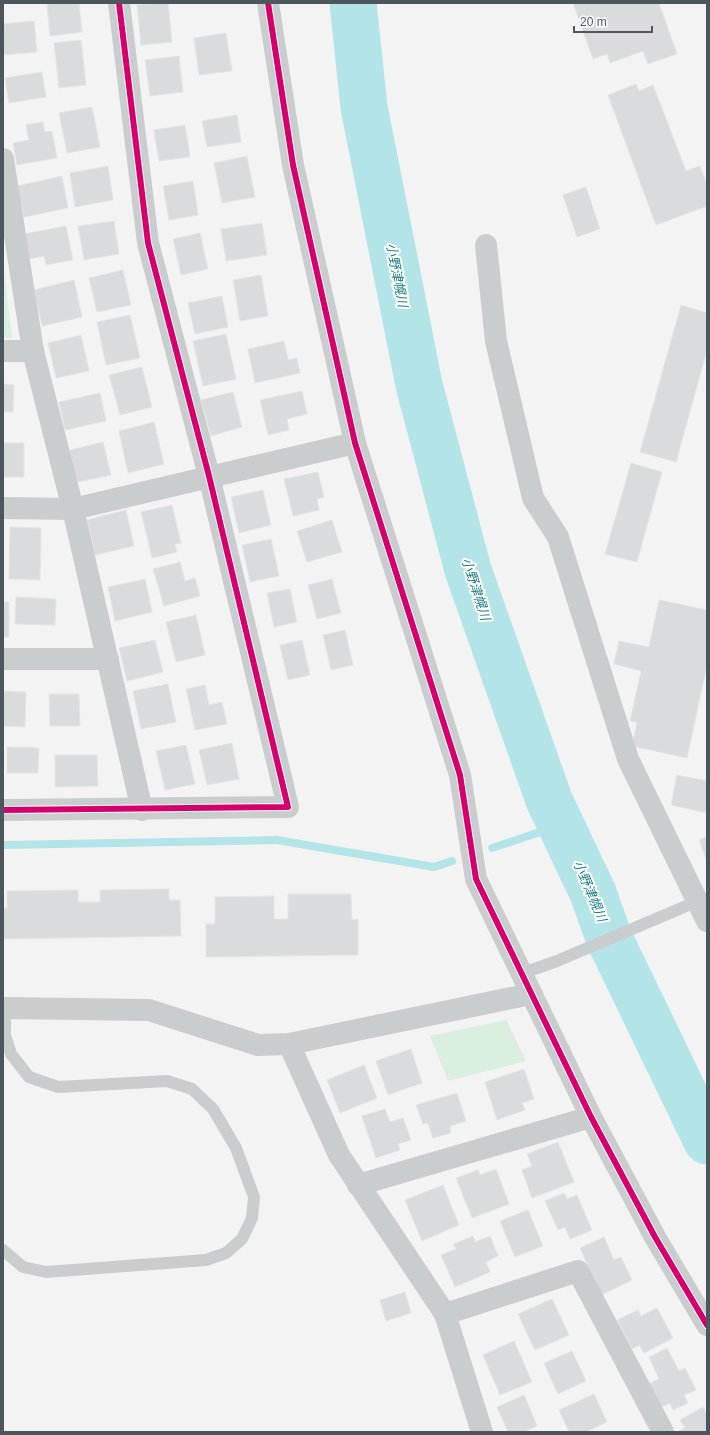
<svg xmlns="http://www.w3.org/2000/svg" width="710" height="1435" font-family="Arial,'Noto Sans JP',sans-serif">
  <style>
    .green { fill: #daefdf }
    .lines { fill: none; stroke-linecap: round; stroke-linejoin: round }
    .stream { stroke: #b3e5e8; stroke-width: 8 }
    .river { stroke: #b3e5e8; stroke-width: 47 }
    .building { fill: #dadbdc; stroke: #e4e5e5 }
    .service { stroke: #cacdce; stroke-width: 12 }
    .minor { stroke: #cacdce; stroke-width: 22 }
    .tertiary { stroke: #cacdce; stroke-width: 22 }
    .cycleway-casing { stroke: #fff; stroke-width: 8 }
    .cycleway { stroke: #d6006c; stroke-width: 6 }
    .labels { text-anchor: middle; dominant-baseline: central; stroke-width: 4; stroke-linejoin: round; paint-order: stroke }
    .water-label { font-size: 13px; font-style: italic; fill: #1b7d83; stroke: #fff }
  </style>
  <rect width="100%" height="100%" fill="#f3f3f3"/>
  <g class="green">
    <polygon points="3,263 12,338 3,338"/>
    <polygon points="506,1020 526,1061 448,1081 430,1036"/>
  </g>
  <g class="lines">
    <g class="stream">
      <polyline points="3,845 277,840 434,867 452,861"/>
      <polyline points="492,848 561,825"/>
    </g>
    <polyline class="river" points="353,3 364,107 419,385 468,570 549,800 593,893 609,938 707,1141"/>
  </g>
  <g class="building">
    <polygon points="58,3 79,3 82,32 50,36 47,4"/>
    <polygon points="159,3 168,3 172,42 141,45 137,5"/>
    <polygon points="573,3 659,3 677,54 648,64 643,51 610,63 607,54 593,59"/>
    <polygon points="34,21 37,52 3,55 3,24"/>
    <polygon points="226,33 232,71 199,75 194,38"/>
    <polygon points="81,40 86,85 59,88 54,43"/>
    <polygon points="179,56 183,92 150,96 145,60"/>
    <polygon points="42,72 46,97 9,103 5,78"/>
    <polygon points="636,84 639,91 653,85 686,171 700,166 707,185 707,206 656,225 608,95"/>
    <polygon points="92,107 100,147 67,153 59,113"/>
    <polygon points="237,115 241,142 207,147 202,121"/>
    <polygon points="43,122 45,132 52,131 57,158 17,165 13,143 29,140 26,125"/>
    <polygon points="185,125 190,157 159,161 154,130"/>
    <polygon points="247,156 255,197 222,203 214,163"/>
    <polygon points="108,166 113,200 75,207 70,173"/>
    <polygon points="62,176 68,208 24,217 17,186"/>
    <polygon points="193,181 198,215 169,220 163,186"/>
    <polygon points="586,187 600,229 577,237 563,195"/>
    <polygon points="114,221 119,254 84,260 78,226"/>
    <polygon points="262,223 267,255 226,261 221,229"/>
    <polygon points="66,226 73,260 46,265 44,256 29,259 24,234"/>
    <polygon points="200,233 208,269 181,275 173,239"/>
    <polygon points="123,270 131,305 97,312 89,278"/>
    <polygon points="261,275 268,316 240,321 233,280"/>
    <polygon points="74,280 82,317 42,326 34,290"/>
    <polygon points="222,296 228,327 195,334 188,303"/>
    <polygon points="681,305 707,313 707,350 676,462 640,452"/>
    <polygon points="130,315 140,358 106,365 97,322"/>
    <polygon points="226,334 236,379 203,386 193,341"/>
    <polygon points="81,335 89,371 56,378 48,343"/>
    <polygon points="284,341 288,360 297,358 300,373 255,383 248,349"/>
    <polygon points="142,367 152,407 120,415 109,375"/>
    <polygon points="3,384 14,385 13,412 3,412"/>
    <polygon points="302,391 307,414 287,419 289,430 268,435 260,400"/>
    <polygon points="233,392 242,427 211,436 201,400"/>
    <polygon points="100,393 106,421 65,430 59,402"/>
    <polygon points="154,422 164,464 128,473 119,431"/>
    <polygon points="103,442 111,475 73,483 66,451"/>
    <rect x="3" y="443" width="21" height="34"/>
    <polygon points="631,463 662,472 637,562 605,554"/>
    <polygon points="318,472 324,497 317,499 319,510 293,516 284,479"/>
    <polygon points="263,490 271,525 239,533 231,497"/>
    <polygon points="172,505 181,543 175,544 177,552 152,558 141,512"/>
    <polygon points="126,510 134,546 95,555 87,520"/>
    <polygon points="332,520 342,552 307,562 297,531"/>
    <polygon points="10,527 41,528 40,580 9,579"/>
    <polygon points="271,539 279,576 250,582 242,545"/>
    <polygon points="180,562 185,581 195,578 200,596 164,606 153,569"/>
    <polygon points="145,579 152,612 115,621 108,587"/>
    <polygon points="332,579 341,613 317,619 308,585"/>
    <polygon points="290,589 297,622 274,627 267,593"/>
    <polygon points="16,597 56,599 55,625 15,624"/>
    <polygon points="659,600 707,610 707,665 687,758 632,746 637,722 630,721 641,671 614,664 619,641 649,647"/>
    <rect x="3" y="602" width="6" height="35"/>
    <polygon points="196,615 205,655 176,662 166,622"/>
    <polygon points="345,630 353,665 331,670 323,635"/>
    <polygon points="155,640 163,672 127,681 119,648"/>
    <polygon points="302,640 310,675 288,680 280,645"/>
    <polygon points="168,684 176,722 141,729 133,691"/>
    <polygon points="205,685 209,705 222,702 227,724 195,730 186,689"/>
    <polygon points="3,691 26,692 25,727 3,726"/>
    <polygon points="49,694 79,694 80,726 50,726"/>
    <polygon points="232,743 239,779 207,785 199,750"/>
    <polygon points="186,745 195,784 165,790 156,751"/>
    <polygon points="7,747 39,748 38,773 7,773"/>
    <polygon points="55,755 97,755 98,786 55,787"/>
    <polygon points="677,775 707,781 707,813 671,805"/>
    <polygon points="707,837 707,861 699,840"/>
    <polygon points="169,889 169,900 180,900 181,936 3,939 3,908 7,908 7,891 78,890 78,902 100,902 100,890"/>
    <polygon points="288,894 351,894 352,920 358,919 358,955 206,957 206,924 215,924 215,897 274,896 274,919 288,919"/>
    <polygon points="411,1049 422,1083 388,1095 376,1061"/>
    <polygon points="364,1065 377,1098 340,1113 327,1080"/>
    <polygon points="524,1069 534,1099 522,1103 525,1110 497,1120 485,1082"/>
    <polygon points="457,1093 466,1121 450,1126 451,1133 433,1138 428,1123 423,1124 416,1105"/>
    <polygon points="385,1109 390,1122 403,1118 411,1140 398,1144 400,1150 376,1158 362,1116"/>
    <polygon points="558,1142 574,1182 532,1198 522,1170 532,1166 527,1154"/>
    <polygon points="496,1169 509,1204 472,1218 456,1178 478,1170 480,1175"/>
    <polygon points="443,1185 459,1225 422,1241 405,1200"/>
    <polygon points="564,1193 567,1199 577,1195 592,1230 570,1239 565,1227 558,1230 545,1201"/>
    <polygon points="528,1210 543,1246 515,1257 500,1221"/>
    <polygon points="473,1236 475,1242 490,1236 498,1256 486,1262 490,1272 455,1287 441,1255 456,1249 454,1244"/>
    <polygon points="604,1237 614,1260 621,1257 632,1280 601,1295 580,1248"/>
    <polygon points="405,1292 411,1313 386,1321 380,1300"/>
    <polygon points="552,1299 569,1335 535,1350 518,1314"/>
    <polygon points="657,1308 673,1338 644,1353 639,1345 632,1349 617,1320 638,1310 641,1316"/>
    <polygon points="514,1341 532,1382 500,1395 483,1355"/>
    <polygon points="667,1348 679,1371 685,1368 696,1390 684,1395 688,1403 673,1410 670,1403 660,1408 648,1384 659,1379 649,1357"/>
    <polygon points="572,1351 586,1381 558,1394 544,1363"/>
    <polygon points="594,1394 607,1422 586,1432 569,1432 559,1410"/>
    <polygon points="524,1395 537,1426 524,1432 508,1432 497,1407"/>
    <polygon points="703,1407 707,1414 707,1432 677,1432 685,1428 680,1420"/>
  </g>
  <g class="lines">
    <g class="service">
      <polyline points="523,973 557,961 698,901"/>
      <polyline points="3,1250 23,1267 46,1272 206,1260 226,1253 242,1239 252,1218 254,1197 236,1148 213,1109 192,1089 167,1081 58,1087 29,1077 11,1054 5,1035 5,1008"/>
    </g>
    <g class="minor">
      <polyline points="268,3 293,165 355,443 460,775 476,879 591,1117 655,1237 707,1325"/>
      <polyline points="3,159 33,351 73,509 142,810"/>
      <polyline points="486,245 496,341 533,498 558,537 628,759 707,921"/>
      <polyline points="3,351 33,351"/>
      <polyline points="3,508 73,509 355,443"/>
      <polyline points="3,659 108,659"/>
      <polyline points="3,810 288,807 209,476 148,243 119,3"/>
      <polyline points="358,1185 591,1117"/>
      <polyline points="445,1314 578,1271 663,1432"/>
    </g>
    <g class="tertiary">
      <polyline points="3,1008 149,1010 258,1045 289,1044 531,994"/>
      <polyline points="289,1044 339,1155 445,1314 482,1432"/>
    </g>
    <defs>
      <g id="cycleway">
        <polyline points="268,3 293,165 355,443 460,775 476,879 591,1117 655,1237 707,1325"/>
        <polyline points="3,810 288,807 209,476 148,243 119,3"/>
      </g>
    </defs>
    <use href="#cycleway" class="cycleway-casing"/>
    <use href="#cycleway" class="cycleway"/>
  </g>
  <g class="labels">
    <g class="water-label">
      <text transform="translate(397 275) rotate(79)">小野津幌川</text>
      <text transform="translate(476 589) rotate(72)">小野津幌川</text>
      <text transform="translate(590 891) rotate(67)">小野津幌川</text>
    </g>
  </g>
  <rect width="710" height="1435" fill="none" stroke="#4b575d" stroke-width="8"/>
  <path d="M574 26v6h78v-6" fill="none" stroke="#4b575d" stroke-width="2"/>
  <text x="580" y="26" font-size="12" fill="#4b575d" stroke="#ffffff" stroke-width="3" paint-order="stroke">20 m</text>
</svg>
